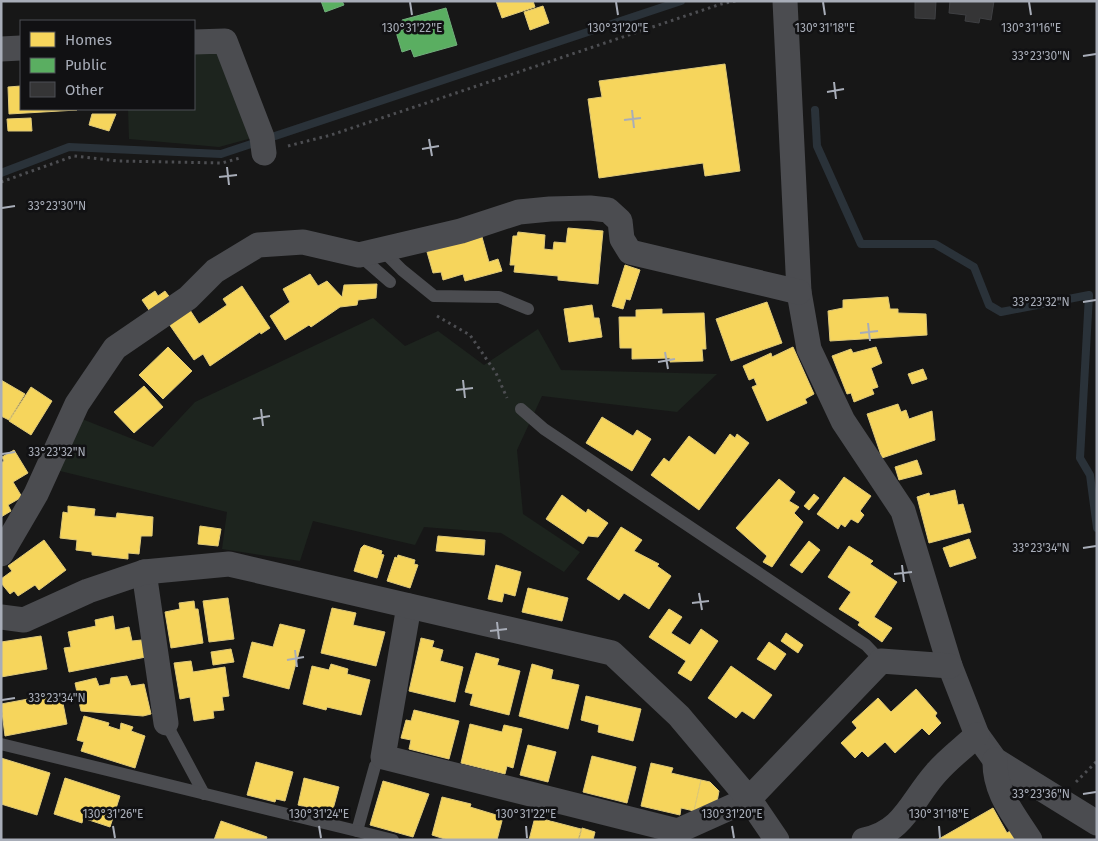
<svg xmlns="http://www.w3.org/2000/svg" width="1098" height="841" font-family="'Fira Sans',sans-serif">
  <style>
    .green { fill: #1d241e }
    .homes { fill: #f6d55c; stroke: #dfc978 }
    .public { fill: #5aae61; stroke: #71ae7b }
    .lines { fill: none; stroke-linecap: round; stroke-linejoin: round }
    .stream { stroke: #2a3239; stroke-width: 8 }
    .building { fill: #353536; stroke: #3f4043 }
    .path { stroke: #4d4e52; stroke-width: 3; stroke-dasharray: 2.5 4; stroke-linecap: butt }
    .lane { stroke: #4b4c50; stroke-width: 12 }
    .street { stroke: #4b4c50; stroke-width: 25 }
    .ticks { fill: none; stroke: #a8adb8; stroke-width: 2 }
    .ticks-label { font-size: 12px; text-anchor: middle; fill: #a8adb8; stroke: #111113; stroke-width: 5; stroke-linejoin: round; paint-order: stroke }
  </style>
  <rect width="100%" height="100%" fill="#171717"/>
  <g class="green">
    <polygon points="215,48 252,138 219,147 129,139 128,109 194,109 194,49"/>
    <polygon points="373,318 405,346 438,331 484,365 538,329 561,370 717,374 677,412 542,396 517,450 523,514 580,552 564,572 501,533 424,527 415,545 313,521 300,561 222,549 227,512 56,470 82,419 153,447 195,402"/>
  </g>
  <g class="homes">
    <polygon points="496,1 533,1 535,7 502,18"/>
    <polygon points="543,6 549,23 530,30 524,12"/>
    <polygon points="725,64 740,171 705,176 703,163 599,178 588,99 602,97 599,81"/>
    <polygon points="21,86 21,109 77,110 9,114 8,87"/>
    <polygon points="92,114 116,114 109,131 89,125"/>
    <polygon points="31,118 32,131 8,131 7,119"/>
    <polygon points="568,228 603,231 598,284 558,280 558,276 514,272 515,265 510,265 513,236 517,236 518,232 545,235 544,249 553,250 554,242 566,243"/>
    <polygon points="482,237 489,262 498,259 502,271 465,281 463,274 443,280 441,272 433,273 427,252"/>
    <polygon points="625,265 640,270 630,300 626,299 623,309 612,306"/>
    <polygon points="310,274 318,286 327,281 342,297 344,285 377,284 376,298 358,300 357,305 340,307 311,327 309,325 285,340 270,316 290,302 283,289"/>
    <polygon points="242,286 270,328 261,334 260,332 210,366 203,354 194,360 169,324 190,310 199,324 227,305 223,299"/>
    <polygon points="155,291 158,296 165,291 171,299 151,313 142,300"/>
    <polygon points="888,297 890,309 898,309 898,313 926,314 927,335 830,341 828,311 843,308 843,300"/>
    <polygon points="767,302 782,343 731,361 716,319"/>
    <polygon points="592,305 594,318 599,318 602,337 569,342 564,309"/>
    <polygon points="662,309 662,314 704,313 706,349 702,349 703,361 670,362 670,358 632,359 632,348 620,348 619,317 636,317 636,310"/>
    <polygon points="168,347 192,371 163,399 139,375"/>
    <polygon points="793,347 814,394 805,399 807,403 767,421 752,387 757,385 754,378 749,380 743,366 771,353 772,357"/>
    <polygon points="876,347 882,363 871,368 878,387 872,389 874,394 854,402 851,393 847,394 832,356 851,349 853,353"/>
    <polygon points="923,369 927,379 912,384 908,374"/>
    <polygon points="1,380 25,394 9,420 1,416"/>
    <polygon points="144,386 163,407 134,433 114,412"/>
    <polygon points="31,387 52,401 31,435 9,421"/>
    <polygon points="898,404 901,412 906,410 909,419 932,411 935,440 882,458 867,414"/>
    <polygon points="602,417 633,436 637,430 651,439 632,471 586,443"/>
    <polygon points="730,434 735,438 737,434 749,443 699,510 651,475 664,458 669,462 689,436 715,455"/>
    <polygon points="14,450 28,473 13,482 22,497 8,505 11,511 1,517 1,463 4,461 2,457"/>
    <polygon points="917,460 922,474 899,480 895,467"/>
    <polygon points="844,477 871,496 860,511 864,515 858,523 851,519 845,527 841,524 838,529 817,514"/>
    <polygon points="779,479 795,492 789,501 799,507 794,513 803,522 772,567 763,562 767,556 736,528"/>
    <polygon points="955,490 958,505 963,504 971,532 929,543 917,497 929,493 930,496"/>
    <polygon points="814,494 819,498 809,510 804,506"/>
    <polygon points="562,495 586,513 588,509 608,523 598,537 588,536 583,544 546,519"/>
    <polygon points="68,506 95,509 94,516 116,518 117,513 153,517 152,536 141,536 139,554 128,553 128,559 92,555 92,552 76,550 77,540 60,538 63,512 68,513"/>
    <polygon points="200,526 221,529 218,546 198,544"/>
    <polygon points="621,527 642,540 634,551 659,564 657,566 671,576 649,609 624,593 619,600 587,579"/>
    <polygon points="438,536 485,540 484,555 436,551"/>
    <polygon points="969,539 976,558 950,567 943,548"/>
    <polygon points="44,540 66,570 39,590 35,585 18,596 14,591 10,594 1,583 1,579 12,571 8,566"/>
    <polygon points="809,541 820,550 802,573 790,565"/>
    <polygon points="364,545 382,551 381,554 384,555 377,578 354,571 361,548"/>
    <polygon points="849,546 873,561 870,564 897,582 874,617 892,628 882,642 858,625 860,622 839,609 851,592 828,577"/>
    <polygon points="398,555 415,560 414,564 418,565 410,588 387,581 395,557 397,558"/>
    <polygon points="496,565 521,572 515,596 504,593 502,602 488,599"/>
    <polygon points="528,588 568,598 562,621 522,612"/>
    <polygon points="228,598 234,639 209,642 203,601"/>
    <polygon points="194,601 195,609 198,609 203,643 171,648 165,612 180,609 179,603"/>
    <polygon points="332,608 356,613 353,625 385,632 376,666 321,653"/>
    <polygon points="669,609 682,617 671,633 690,645 701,629 718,641 691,681 678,673 686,661 649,637"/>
    <polygon points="113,616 115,630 129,627 132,641 142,640 146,657 69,672 64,648 71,647 68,632 96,626 95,620"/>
    <polygon points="280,624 305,630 289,689 243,677 252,642 273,647"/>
    <polygon points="786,633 803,645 798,653 781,641"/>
    <polygon points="41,636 47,669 1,677 1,642"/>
    <polygon points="421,638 434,641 432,647 443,650 440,661 463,667 455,702 409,691"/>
    <polygon points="769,642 786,654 775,670 757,659"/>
    <polygon points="231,649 234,662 213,665 211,652"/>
    <polygon points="476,653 499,659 497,665 520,671 509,715 470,705 473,694 465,692"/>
    <polygon points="191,661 193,672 225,667 229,696 222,697 224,710 213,711 214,718 194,721 190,697 180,699 174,663"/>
    <polygon points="331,664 348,669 347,674 370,680 361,715 327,707 326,710 303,704 312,666 329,670"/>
    <polygon points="532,664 553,670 551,679 579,685 568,729 519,716"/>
    <polygon points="731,666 772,695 754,719 742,711 736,718 708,698"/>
    <polygon points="127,676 131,686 144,684 151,714 143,716 81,711 75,683 96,678 99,686 110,684 111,678"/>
    <polygon points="916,689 937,713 935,716 941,723 929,735 922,728 895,753 885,742 868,757 862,751 855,758 841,743 857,728 852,722 878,698 891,712"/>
    <polygon points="61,693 67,724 5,736 1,704"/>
    <polygon points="586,696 641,709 633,741 598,732 599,725 581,720"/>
    <polygon points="414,710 459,721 449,759 409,749 411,740 401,738 406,720 411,721"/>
    <polygon points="84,716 109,723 108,726 120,730 121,723 133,727 131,731 145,736 135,768 81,751 84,742 77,740"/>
    <polygon points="470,724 502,732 504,725 522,729 513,768 507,766 505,774 461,763"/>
    <polygon points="528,745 556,752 548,782 520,775"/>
    <polygon points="592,756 636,767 627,803 583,792"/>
    <polygon points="1,758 50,773 37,815 1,804"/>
    <polygon points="256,762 293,772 285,801 276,799 275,802 247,795"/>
    <polygon points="651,763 673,768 671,773 701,780 694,811 681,808 680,815 641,806"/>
    <polygon points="65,778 120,796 110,827 83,818 82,823 54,814"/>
    <polygon points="304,778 339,787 332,813 298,805"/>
    <polygon points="701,780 710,782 719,791 717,802 694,811"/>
    <polygon points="383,781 429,794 413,837 370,825"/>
    <polygon points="442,797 471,804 470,807 503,817 497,840 448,840 432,835"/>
    <polygon points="993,808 1007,833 1010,831 1015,840 937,840"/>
    <polygon points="535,817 581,829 578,840 529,840"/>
    <polygon points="221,821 267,837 266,840 214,840"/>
    <polygon points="582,828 595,832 593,840 579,840"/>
  </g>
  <g class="public">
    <polygon points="321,1 342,1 344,5 325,12"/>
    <polygon points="446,8 457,45 414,57 411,49 402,52 396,32 405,29 402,20"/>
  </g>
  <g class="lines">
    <g class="stream">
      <polyline points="815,110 817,146 861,244 935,244 974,267 989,305 1001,312 1089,295 1080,458 1090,475 1097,528"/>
      <polyline points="1,173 69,147 221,154 681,1"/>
    </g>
  </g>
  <g class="building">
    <polygon points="915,1 936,1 935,19 915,18"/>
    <polygon points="950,1 994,1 991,20 980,18 979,23 965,21 966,15 949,13"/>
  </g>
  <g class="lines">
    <g class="path">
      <polyline points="288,146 331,135 721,4 736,1"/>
      <polyline points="1,182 74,156 118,161 222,163 240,158"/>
      <polyline points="437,316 470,335 496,373 507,398"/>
      <polyline points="1076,782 1097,761"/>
    </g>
    <g class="lane">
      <polyline points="386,249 389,257 402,270 434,296 499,297 528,309"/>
      <polyline points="359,255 390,282"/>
      <polyline points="521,409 544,429 866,645 881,661"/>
      <polyline points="166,723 204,794"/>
      <polyline points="1,744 357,831 375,766 383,757"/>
      <polyline points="357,831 393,840"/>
    </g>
    <g class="street">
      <polyline points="785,1 799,292 809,349 843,421 903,511 950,666 977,735 995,760 1097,823"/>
      <polyline points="194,42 225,41 262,137 264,153"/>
      <polyline points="1,49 21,48"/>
      <polyline points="1,554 36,494 77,404 115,348 188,298 215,271 258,245 303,242 359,255 461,231 519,212 550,209 590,208 608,210 620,221 622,239 630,252 799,292"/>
      <polyline points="144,572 166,723"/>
      <polyline points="409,606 383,757 678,831 749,799 777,840"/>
      <polyline points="1,617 24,620 88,591 144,572 229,564 612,653 679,716 749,799 881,661 950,666"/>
      <path d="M995,760C994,792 1013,813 1030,840"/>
      <path d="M864,840C904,832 911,801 936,773C948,759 963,748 977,735"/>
    </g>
  </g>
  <path class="ticks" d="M410,2L412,15M616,2L618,15M823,2L825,15M1029,2L1031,15M1083,56L1096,54M834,82L836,99M827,92L844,89M632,110L634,128M624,120L641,118M429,139L432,156M422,149L439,146M227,167L229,185M219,177L237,175M2,208L15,206M1083,302L1096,300M868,323L870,341M860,333L878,331M665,352L668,369M658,362L675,359M463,380L465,398M456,390L473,388M261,409L263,426M253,419L270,416M2,454L15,452M1083,548L1096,546M902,565L904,582M894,574L912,572M699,593L702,610M692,603L709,601M497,622L499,639M490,631L507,629M295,650L297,667M287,660L304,657M2,700L15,698M1083,794L1096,792M113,826L115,838M319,826L321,838M526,826L527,838M732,826L734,838M939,826L940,838"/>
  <g class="ticks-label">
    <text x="412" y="32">130°31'22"E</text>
    <text x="618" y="32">130°31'20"E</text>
    <text x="825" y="32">130°31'18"E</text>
    <text x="1031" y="32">130°31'16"E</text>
    <text x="1041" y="60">33°23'30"N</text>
    <text x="57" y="210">33°23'30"N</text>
    <text x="1041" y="306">33°23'32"N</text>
    <text x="57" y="456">33°23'32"N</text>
    <text x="1041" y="552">33°23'34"N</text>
    <text x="57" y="702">33°23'34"N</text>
    <text x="1041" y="798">33°23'36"N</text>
    <text x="113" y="818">130°31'26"E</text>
    <text x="319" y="818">130°31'24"E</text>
    <text x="526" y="818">130°31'22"E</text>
    <text x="732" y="818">130°31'20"E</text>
    <text x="939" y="818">130°31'18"E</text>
  </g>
  <rect width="1098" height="841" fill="none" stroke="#a8adb8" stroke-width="5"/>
  <rect x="20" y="20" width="175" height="90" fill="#111113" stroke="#4d4f55"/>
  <rect x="30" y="32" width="25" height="15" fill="#f6d55c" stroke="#4d4f55"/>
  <text x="65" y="45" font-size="15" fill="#a8adb8">Homes</text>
  <rect x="30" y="58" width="25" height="15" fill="#5aae61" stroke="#4d4f55"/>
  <text x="65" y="70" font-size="15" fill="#a8adb8">Public</text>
  <rect x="30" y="82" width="25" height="15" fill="#353536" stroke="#4d4f55"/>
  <text x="65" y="95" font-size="15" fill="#a8adb8">Other</text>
</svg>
